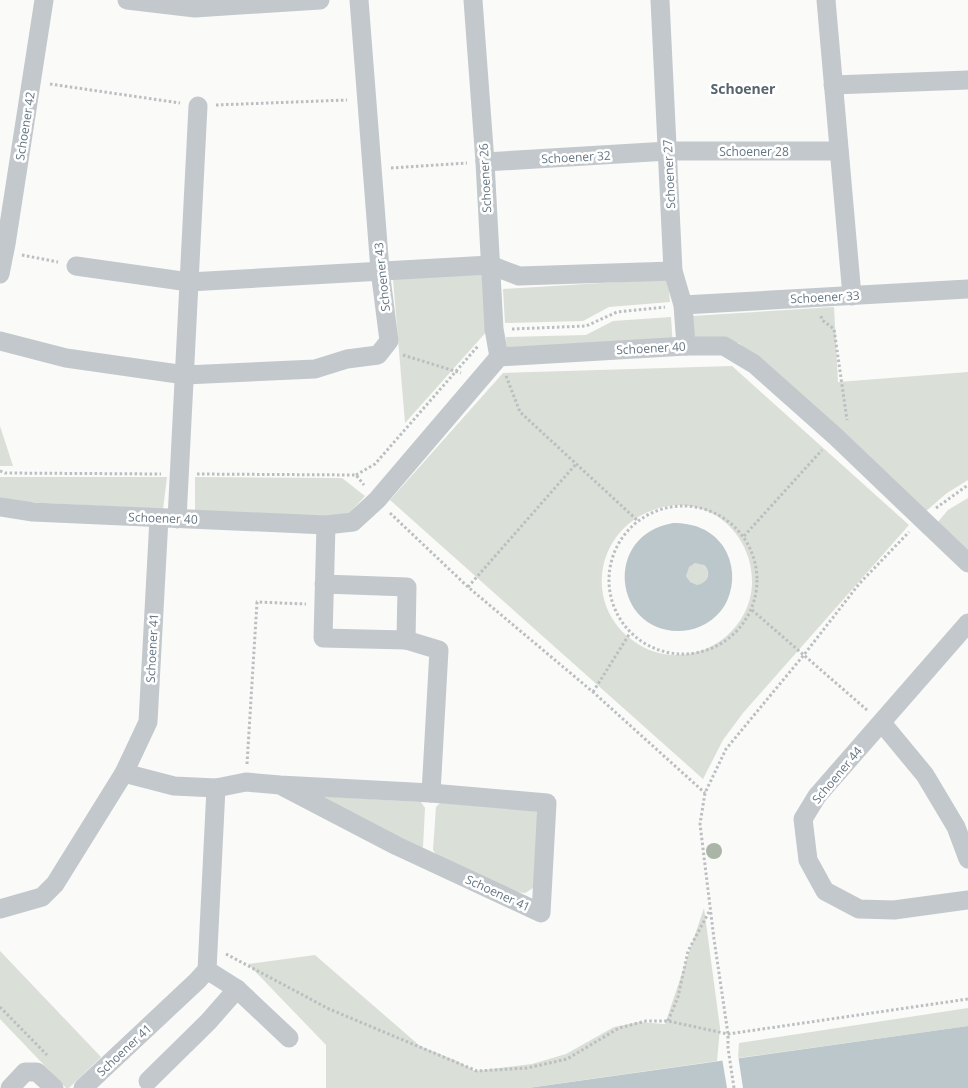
<svg xmlns="http://www.w3.org/2000/svg" width="968" height="1088" font-family="'Open Sans',sans-serif">
  <style>
    .green { fill: #dadfd7; fill-rule: evenodd }
    .water { fill: #bbc7cb; fill-rule: evenodd }
    .pier { fill: #fafaf8 }
    .lines { fill: none; stroke-linecap: round; stroke-linejoin: round }
    .path { stroke: #bbbfc2; stroke-width: 3; stroke-dasharray: 2.5 2.5; stroke-linecap: butt }
    .street { stroke: #c3c8cc; stroke-width: 19 }
    .tree { fill: #aab4a7 }
    .labels { text-anchor: middle; dominant-baseline: central; stroke-width: 5; stroke-linejoin: round; paint-order: stroke }
    .street-label { font-size: 12px; fill: #657683; stroke: #fff }
    .neighbourhood-label { font-size: 14px; font-weight: bold; fill: #57646e; stroke: #fff }
  </style>
  <rect width="100%" height="100%" fill="#fafaf8"/>
  <g class="green">
    <polygon points="482,263 488,330 405,423 392,267"/>
    <polygon points="668,279 670,302 609,307 583,321 505,323 503,289"/>
    <polygon points="834,307 838,382 968,372 968,480 947,493 925,512 739,343 694,345 692,316"/>
    <polygon points="671,317 673,347 507,356 506,337 586,335 613,321"/>
    <path d="M732,366L909,525L743,713L723,740L703,779L390,500L503,373ZM676,505C685,505 694,506 702,509C743,523 764,573 745,612C735,632 718,646 697,652C680,657 661,656 645,648C573,611 596,512 676,505Z"/>
    <polygon points="0,426 13,466 0,466"/>
    <polygon points="0,477 167,477 163,509 5,501 0,499"/>
    <polygon points="195,477 342,478 365,496 344,519 195,511"/>
    <polygon points="968,498 968,551 937,523 948,510"/>
    <circle cx="697" cy="574" r="11"/>
    <polygon points="301,795 421,802 425,808 423,847 421,849"/>
    <polygon points="440,803 529,810 538,812 538,885 525,893 516,892 437,856 433,850 436,807"/>
    <polygon points="704,908 720,1028 717,1061 527,1088 326,1088 326,1045 248,964 315,955 420,1046 457,1061 475,1071 532,1064 566,1054 614,1027 639,1022 665,1024"/>
    <polygon points="0,951 101,1057 69,1088 66,1088 0,1019"/>
    <polygon points="968,1008 968,1026 738,1058 739,1043"/>
  </g>
  <g class="water">
    <path d="M673,523C693,523 711,529 723,546C734,563 735,583 727,601C720,616 705,627 689,630C616,642 598,536 673,523ZM695,563L704,565C712,573 708,583 697,585L690,582L686,576L689,567Z"/>
    <polygon points="968,1026 968,1088 528,1088"/>
  </g>
  <polygon class="pier" points="738,1055 743,1088 727,1088 722,1058"/>
  <g class="lines">
    <g class="path">
      <polyline points="50,84 180,103"/>
      <polyline points="216,105 347,100"/>
      <polyline points="391,168 467,163"/>
      <polyline points="22,255 58,262"/>
      <polyline points="821,316 822,320 834,329 847,420"/>
      <polyline points="512,329 586,326 617,312 665,307"/>
      <polyline points="403,355 461,373"/>
      <polyline points="506,376 520,412 638,521"/>
      <polyline points="0,471 5,473 161,474"/>
      <polyline points="197,474 356,475 364,485"/>
      <polyline points="356,475 375,464 478,346"/>
      <circle cx="683" cy="580" r="74"/>
      <polyline points="936,508 968,485"/>
      <polyline points="390,513 468,587 593,692 705,793"/>
      <polyline points="744,536 822,450"/>
      <polyline points="468,587 576,464"/>
      <polyline points="752,610 867,710"/>
      <polyline points="593,692 630,633"/>
      <polyline points="247,764 257,602 306,604"/>
      <polyline points="226,954 329,1009 477,1071 527,1068 567,1059 619,1028 646,1021 668,1021 728,1034 968,999"/>
      <polyline points="0,1007 47,1055"/>
      <polyline points="668,1021 678,997 688,951 710,910"/>
      <polyline points="734,1088 728,1048 728,1034 714,939 700,824 705,793 726,749 803,656 859,584 909,532"/>
    </g>
    <g class="street">
      <polyline points="127,0 195,8 320,0"/>
      <polyline points="473,0 485,162 494,329 499,357"/>
      <polyline points="660,0 673,271 683,305 686,346"/>
      <polyline points="826,0 852,296"/>
      <polyline points="833,85 968,80"/>
      <polyline points="485,162 668,151 839,151"/>
      <polyline points="76,266 189,282 490,265 519,276 673,271"/>
      <polyline points="0,274 6,244 44,0"/>
      <polyline points="683,305 968,289"/>
      <polyline points="0,341 66,358 185,375 315,369 347,359 378,355 389,341 380,270 359,0"/>
      <polyline points="0,507 33,512 326,525 353,522 377,500 499,357 686,346 724,346 754,364 835,436 968,563"/>
      <polyline points="177,519 198,106"/>
      <path d="M324,584L407,587L406,640L323,638C324,600 325,562 326,525"/>
      <polyline points="968,623 817,796 803,819 808,860 825,891 859,909 894,910 968,900"/>
      <polyline points="406,640 439,650 431,793"/>
      <polyline points="882,723 925,775 956,827 968,859"/>
      <polyline points="124,773 174,786 216,788 246,782 280,785 431,793 547,803 541,913 397,846 280,785"/>
      <polyline points="0,909 42,897 55,884 124,773 148,722 159,518"/>
      <polyline points="207,970 237,989 289,1038"/>
      <polyline points="148,1081 208,1022 237,989"/>
      <polyline points="10,1088 25,1072 37,1072 54,1088"/>
      <polyline points="83,1088 197,981 207,970 216,788"/>
    </g>
  </g>
  <circle class="tree" cx="714" cy="851" r="8"/>
  <g class="labels">
    <g class="street-label">
      <text transform="translate(25 126) rotate(-81)">Schoener 42</text>
      <text x="754" y="151">Schoener 28</text>
      <text transform="translate(576 157) rotate(-3)">Schoener 32</text>
      <text transform="translate(669 174) rotate(-93)">Schoener 27</text>
      <text transform="translate(485 178) rotate(-93)">Schoener 26</text>
      <text transform="translate(382 277) rotate(-96)">Schoener 43</text>
      <text transform="translate(825 297) rotate(-3)">Schoener 33</text>
      <text transform="translate(651 348) rotate(-3)">Schoener 40</text>
      <text transform="translate(163 518) rotate(2)">Schoener 40</text>
      <text transform="translate(152 648) rotate(-87)">Schoener 41</text>
      <text transform="translate(837 775) rotate(-50)">Schoener 44</text>
      <text transform="translate(498 893) rotate(25)">Schoener 41</text>
      <text transform="translate(124 1050) rotate(-43)">Schoener 41</text>
    </g>
    <g class="neighbourhood-label">
      <text x="743" y="88">Schoener</text>
    </g>
  </g>
</svg>
